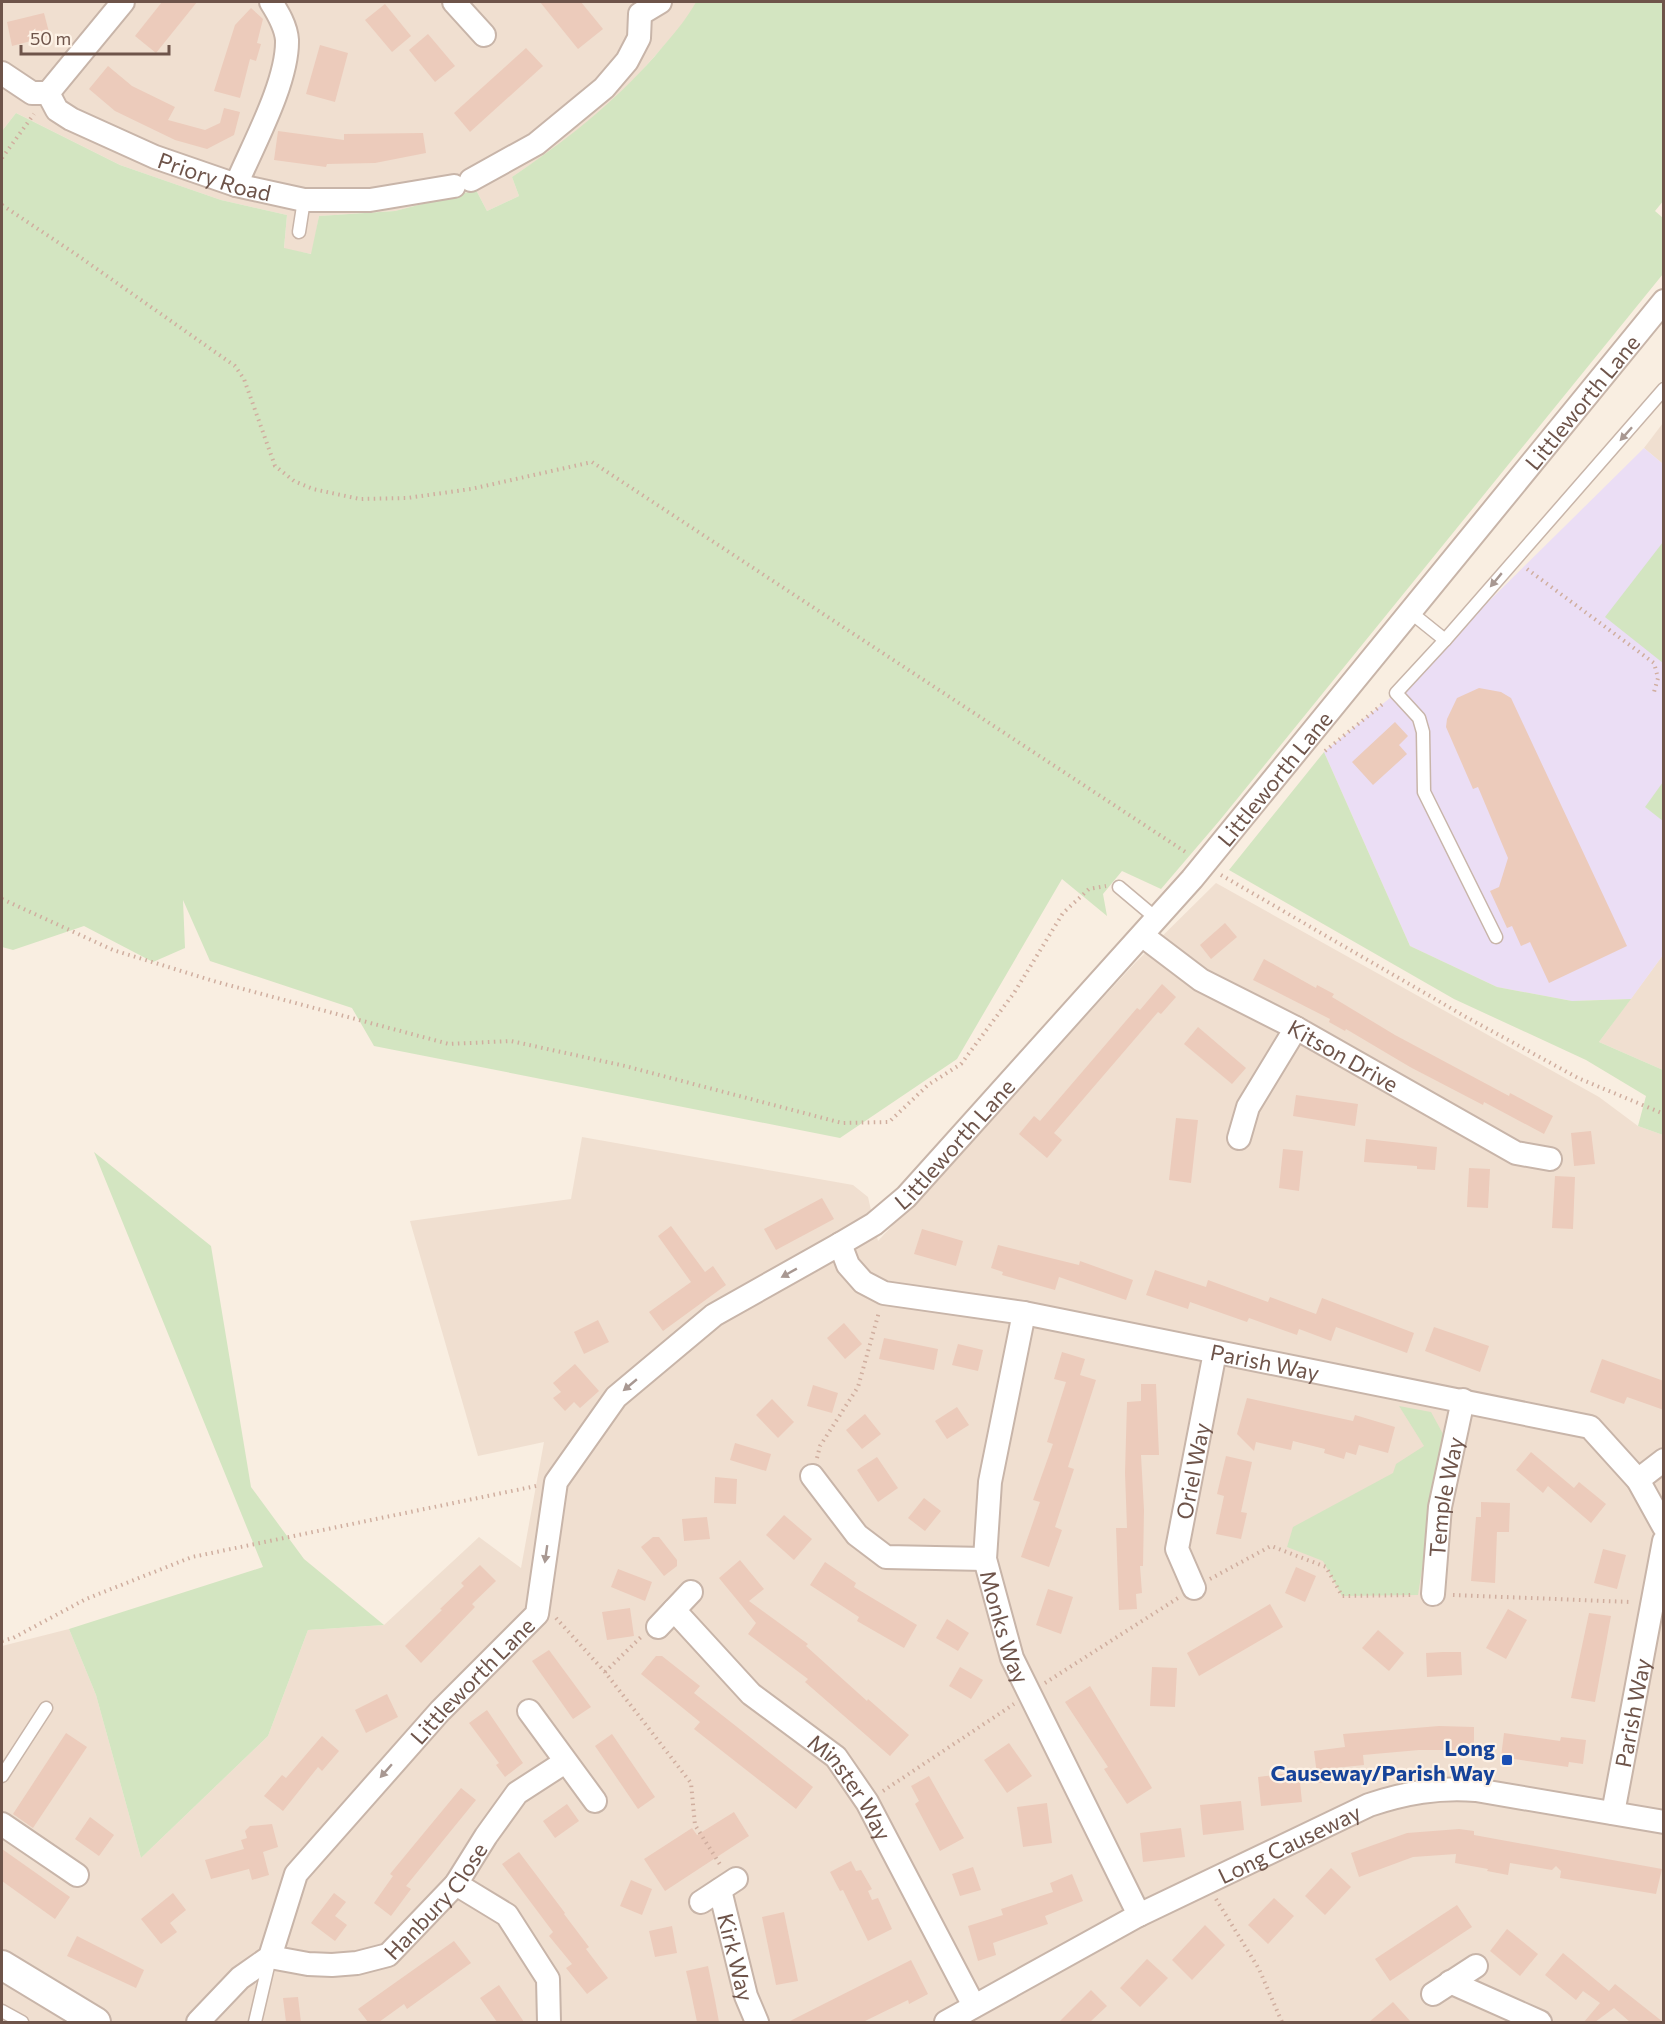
<svg xmlns="http://www.w3.org/2000/svg" width="1665" height="2024" font-family="Commissioner,sans-serif">
  <style>
    .residential { fill: #f0dfd0 }
    .education { fill: #ebdef5 }
    .green { fill: #d3e5c1 }
    .building { fill: #eccbbb }
    .lines { fill: none; stroke-linecap: round; stroke-linejoin: round }
    .service-casing { stroke: #c8b5a9; stroke-width: 15 }
    .minor-casing { stroke: #c8b5a9; stroke-width: 26 }
    .tertiary-casing { stroke: #c8b5a9; stroke-width: 32 }
    .path { stroke: #d0ae9f; stroke-width: 4; stroke-dasharray: 1.5 4.5; stroke-linecap: butt }
    .service { stroke: #fff; stroke-width: 12 }
    .minor { stroke: #fff; stroke-width: 22 }
    .tertiary { stroke: #fff; stroke-width: 28 }
    .oneway { fill: #a89892 }
    .transit-dot { fill: #1a4fb4; stroke: #fdf2e6; stroke-width: 2 }
    .labels { text-anchor: middle; dominant-baseline: central; stroke-width: 4.5; stroke-linejoin: round; paint-order: stroke }
    .street-label { font-size: 22px; fill: #6e544a; stroke: #fdf2e6 }
    .transit-label { font-size: 22px; font-weight: bold; fill: #164399; stroke: #fdf2e6; text-anchor: end }
  </style>
  <rect width="100%" height="100%" fill="#f9eee1"/>
  <g class="residential">
    <polygon points="2,2 696,2 687,20 628,86 570,138 512,177 519,196 487,211 476,190 395,211 319,216 312,254 284,249 287,215 221,200 120,165 16,113 2,131"/>
    <polygon points="1663,423 1663,464 1644,448"/>
    <polygon points="1216,883 1599,1097 1638,1126 1663,1135 1663,2022 2,2022 2,1646 69,1629 96,1695 141,1858 268,1736 308,1630 384,1625 479,1537 521,1568 544,1442 478,1456 410,1221 571,1199 582,1137 853,1185 868,1197 878,1241 1136,962"/>
    <polygon points="1663,955 1663,1070 1599,1042"/>
  </g>
  <polygon class="education" points="1644,448 1663,464 1663,955 1631,999 1572,1001 1497,987 1410,946 1324,752 1396,693"/>
  <g class="green">
    <path d="M696,2H1663L1664,200L1655,211L1663,218V274L1220,820L1161,889L1122,871L1103,894L1107,916L1062,879L957,1059L840,1138L374,1046L352,1008L210,961L183,900L185,948L153,962L84,926L13,950L2,947V131L16,113L120,165L221,200L287,215L284,248L311,254L319,216L395,211L476,190L487,211L519,196L512,177C568,139 610,106 655,56C670,38 685,22 696,2Z"/>
    <polygon points="1663,542 1663,663 1605,617"/>
    <polygon points="1324,752 1410,946 1497,987 1572,1001 1631,999 1599,1042 1663,1070 1663,1135 1638,1126 1646,1096 1586,1060 1454,999 1229,870"/>
    <polygon points="1663,782 1663,821 1645,807"/>
    <polygon points="94,1152 211,1246 251,1487 304,1559 384,1625 308,1630 268,1736 141,1858 96,1695 69,1629 263,1567"/>
    <polygon points="1399,1406 1431,1412 1443,1434 1418,1595 1342,1596 1323,1561 1287,1547 1293,1527 1393,1473 1396,1464 1424,1446"/>
  </g>
  <g class="building">
    <polygon points="162,2 197,2 156,53 135,36"/>
    <polygon points="540,2 581,2 603,29 578,49"/>
    <polygon points="385,4 411,36 392,52 365,20"/>
    <polygon points="251,8 263,19 257,43 261,44 256,61 250,59 240,98 214,91 235,25"/>
    <polygon points="44,13 50,36 12,46 7,22"/>
    <polygon points="428,34 455,66 435,82 409,50"/>
    <polygon points="320,45 348,53 335,102 306,94"/>
    <polygon points="526,48 543,66 470,132 454,113"/>
    <polygon points="108,66 132,86 175,107 168,120 205,130 220,123 224,108 240,112 234,135 207,149 175,140 115,111 89,89"/>
    <polygon points="278,131 344,140 344,134 423,133 426,153 375,163 327,164 326,167 274,160"/>
    <polygon points="1479,688 1501,692 1511,698 1627,946 1549,983 1530,942 1521,946 1512,926 1507,928 1490,891 1499,887 1508,858 1478,787 1473,789 1446,727 1447,719 1457,698"/>
    <polygon points="1395,722 1408,736 1399,745 1407,754 1373,785 1352,762"/>
    <polygon points="1225,923 1237,937 1211,959 1200,945"/>
    <polygon points="1264,959 1316,988 1317,985 1334,994 1332,997 1395,1035 1509,1096 1510,1093 1553,1116 1544,1134 1484,1102 1483,1105 1410,1067 1346,1029 1345,1031 1329,1022 1330,1019 1253,980"/>
    <polygon points="1162,984 1176,997 1161,1014 1158,1012 1054,1133 1062,1140 1047,1158 1019,1134 1034,1116 1040,1121 1137,1008 1140,1010"/>
    <polygon points="1198,1027 1246,1068 1232,1084 1184,1044"/>
    <polygon points="1296,1095 1358,1104 1355,1126 1293,1116"/>
    <polygon points="1176,1118 1198,1120 1191,1183 1169,1180"/>
    <polygon points="1591,1131 1595,1164 1574,1166 1571,1133"/>
    <polygon points="1366,1139 1437,1147 1435,1170 1417,1169 1417,1166 1364,1162"/>
    <polygon points="1283,1149 1303,1151 1299,1191 1279,1188"/>
    <polygon points="1469,1168 1490,1169 1488,1208 1467,1207"/>
    <polygon points="1555,1176 1575,1177 1573,1229 1552,1228"/>
    <polygon points="822,1198 834,1219 776,1250 764,1229"/>
    <polygon points="671,1226 705,1272 713,1266 726,1285 663,1331 649,1312 691,1282 658,1236"/>
    <polygon points="922,1229 963,1241 956,1266 914,1254"/>
    <polygon points="998,1245 1079,1265 1080,1261 1133,1280 1126,1300 1059,1277 1055,1290 1002,1275 1003,1272 991,1268"/>
    <polygon points="1155,1270 1206,1287 1208,1280 1268,1302 1270,1297 1316,1314 1322,1298 1414,1333 1407,1353 1336,1327 1331,1341 1299,1329 1297,1335 1249,1318 1247,1322 1190,1302 1188,1309 1146,1295"/>
    <polygon points="598,1320 609,1342 584,1354 574,1332"/>
    <polygon points="844,1323 862,1344 845,1359 827,1338"/>
    <polygon points="1434,1327 1489,1346 1480,1372 1425,1351"/>
    <polygon points="884,1338 938,1349 934,1370 879,1359"/>
    <polygon points="958,1344 983,1350 978,1371 952,1365"/>
    <polygon points="1062,1352 1085,1359 1080,1375 1096,1380 1068,1467 1074,1469 1055,1527 1062,1530 1049,1567 1021,1557 1040,1502 1033,1500 1053,1444 1047,1442 1066,1382 1054,1379"/>
    <polygon points="1602,1359 1664,1381 1664,1410 1627,1397 1624,1404 1590,1392"/>
    <polygon points="575,1364 599,1391 580,1408 574,1402 565,1411 553,1398 561,1392 553,1383"/>
    <polygon points="1141,1384 1156,1384 1159,1455 1141,1455 1144,1510 1143,1566 1140,1566 1142,1593 1136,1594 1137,1609 1119,1610 1116,1528 1127,1528 1125,1473 1127,1402 1141,1401"/>
    <polygon points="813,1385 838,1393 832,1413 807,1406"/>
    <polygon points="1247,1398 1353,1421 1355,1415 1395,1427 1388,1453 1359,1445 1356,1455 1346,1452 1344,1459 1324,1453 1325,1449 1293,1441 1291,1450 1256,1442 1254,1451 1237,1434"/>
    <polygon points="772,1399 794,1422 778,1438 756,1415"/>
    <polygon points="957,1407 969,1425 947,1439 935,1421"/>
    <polygon points="865,1414 881,1434 862,1449 846,1430"/>
    <polygon points="735,1443 771,1454 766,1471 730,1460"/>
    <polygon points="1531,1452 1574,1488 1579,1482 1606,1504 1591,1523 1548,1486 1543,1493 1516,1470"/>
    <polygon points="1226,1456 1252,1462 1241,1512 1247,1513 1241,1539 1216,1534 1224,1496 1217,1494"/>
    <polygon points="877,1457 898,1488 878,1502 857,1470"/>
    <polygon points="715,1477 737,1479 736,1504 714,1503"/>
    <polygon points="924,1498 941,1511 925,1531 908,1518"/>
    <polygon points="1481,1502 1510,1503 1509,1532 1497,1532 1495,1583 1471,1581 1476,1517 1481,1517"/>
    <polygon points="784,1515 812,1539 794,1560 766,1535"/>
    <polygon points="707,1517 710,1539 684,1541 682,1519"/>
    <polygon points="653,1537 659,1537 677,1560 677,1566 664,1576 641,1547"/>
    <polygon points="1603,1549 1626,1555 1617,1589 1594,1583"/>
    <polygon points="740,1560 764,1589 749,1601 808,1644 806,1646 867,1701 868,1699 909,1735 890,1756 805,1682 808,1679 748,1634 756,1623 719,1578"/>
    <polygon points="825,1562 856,1583 854,1587 917,1625 904,1648 857,1621 859,1617 810,1585"/>
    <polygon points="480,1565 496,1581 472,1604 475,1607 421,1663 405,1646 442,1610 440,1609 464,1586 461,1583"/>
    <polygon points="1296,1567 1316,1576 1305,1602 1285,1593"/>
    <polygon points="618,1569 652,1582 645,1601 611,1587"/>
    <polygon points="1048,1589 1073,1597 1061,1634 1036,1625"/>
    <polygon points="1270,1604 1283,1627 1199,1676 1187,1653"/>
    <polygon points="630,1608 634,1636 607,1640 602,1612"/>
    <polygon points="1508,1609 1527,1620 1506,1659 1486,1648"/>
    <polygon points="1589,1613 1611,1616 1595,1702 1571,1698"/>
    <polygon points="947,1619 969,1633 958,1651 936,1638"/>
    <polygon points="1378,1630 1404,1653 1389,1671 1362,1648"/>
    <polygon points="549,1650 591,1707 573,1719 532,1661"/>
    <polygon points="1443,1652 1461,1652 1462,1675 1427,1677 1426,1653"/>
    <polygon points="656,1656 662,1656 700,1686 694,1693 813,1787 796,1809 694,1729 700,1722 641,1674"/>
    <polygon points="960,1667 983,1680 971,1699 949,1686"/>
    <polygon points="1152,1667 1177,1668 1175,1707 1150,1706"/>
    <polygon points="1090,1686 1152,1788 1127,1804 1104,1769 1108,1767 1065,1702"/>
    <polygon points="387,1694 398,1717 366,1733 355,1710"/>
    <polygon points="487,1710 523,1763 505,1777 496,1765 499,1763 469,1723"/>
    <polygon points="1439,1726 1474,1727 1474,1750 1419,1750 1363,1755 1364,1765 1334,1768 1335,1781 1318,1783 1314,1751 1345,1747 1343,1734"/>
    <polygon points="66,1733 87,1747 33,1828 13,1814"/>
    <polygon points="1504,1733 1560,1741 1561,1737 1586,1740 1583,1764 1569,1762 1568,1767 1501,1757"/>
    <polygon points="612,1734 655,1797 638,1809 595,1746"/>
    <polygon points="322,1736 339,1751 322,1771 318,1767 283,1811 264,1796 282,1775 286,1778"/>
    <polygon points="1009,1743 1032,1776 1007,1793 984,1760"/>
    <polygon points="1299,1772 1302,1802 1261,1806 1258,1777"/>
    <polygon points="929,1776 964,1838 940,1851 915,1804 919,1801 911,1786"/>
    <polygon points="461,1788 476,1800 406,1886 411,1889 391,1916 374,1903 393,1876 390,1874"/>
    <polygon points="1241,1801 1244,1830 1203,1835 1200,1805"/>
    <polygon points="1047,1803 1052,1843 1023,1847 1017,1807"/>
    <polygon points="567,1804 579,1821 555,1838 543,1821"/>
    <polygon points="734,1812 749,1836 665,1891 644,1859 692,1828 697,1835"/>
    <polygon points="90,1817 114,1835 99,1856 75,1839"/>
    <polygon points="272,1824 278,1847 263,1852 269,1875 252,1880 249,1869 211,1879 205,1860 244,1849 241,1840 247,1838 245,1831 250,1826"/>
    <polygon points="1181,1828 1185,1857 1143,1862 1140,1833"/>
    <polygon points="1459,1829 1474,1831 1474,1835 1662,1869 1656,1894 1560,1878 1561,1871 1556,1866 1552,1870 1510,1863 1508,1875 1487,1871 1488,1869 1455,1863 1456,1854 1413,1857 1359,1877 1351,1853 1407,1833"/>
    <polygon points="2,1849 70,1897 55,1919 2,1881"/>
    <polygon points="519,1852 565,1913 564,1914 589,1947 586,1949 608,1978 587,1994 566,1968 572,1964 549,1936 553,1932 502,1864"/>
    <polygon points="851,1861 856,1871 861,1870 872,1889 868,1891 872,1900 878,1898 892,1929 868,1941 843,1890 840,1891 830,1872"/>
    <polygon points="973,1867 981,1890 960,1896 952,1874"/>
    <polygon points="1331,1868 1351,1887 1325,1915 1305,1896"/>
    <polygon points="1072,1874 1083,1901 1045,1916 1048,1924 993,1943 996,1955 978,1961 968,1926 1003,1915 1001,1909 1053,1892 1050,1883"/>
    <polygon points="631,1880 652,1889 642,1915 620,1906"/>
    <polygon points="173,1893 186,1910 170,1923 177,1932 161,1944 141,1919"/>
    <polygon points="334,1893 346,1902 335,1916 347,1925 335,1941 311,1923"/>
    <polygon points="1274,1898 1294,1916 1268,1944 1248,1925"/>
    <polygon points="1457,1905 1472,1927 1390,1981 1375,1959"/>
    <polygon points="784,1912 798,1981 776,1985 762,1917"/>
    <polygon points="1205,1925 1225,1945 1192,1980 1172,1960"/>
    <polygon points="672,1926 677,1953 655,1957 649,1931"/>
    <polygon points="1507,1929 1538,1954 1520,1976 1490,1951"/>
    <polygon points="77,1936 144,1970 136,1988 67,1956"/>
    <polygon points="454,1941 471,1963 407,2009 404,2004 379,2022 368,2022 358,2009"/>
    <polygon points="1563,1953 1609,1991 1615,1984 1663,2022 1630,2022 1614,2008 1595,2022 1584,2022 1600,2003 1583,1991 1576,2000 1545,1975"/>
    <polygon points="1147,1959 1168,1978 1140,2007 1120,1988"/>
    <polygon points="911,1960 928,1994 909,2004 908,2000 863,2022 788,2022"/>
    <polygon points="708,1966 715,2000 719,2022 697,2022 690,1988 686,1971"/>
    <polygon points="499,1985 512,2004 524,2022 497,2022 480,1998"/>
    <polygon points="1091,1990 1107,2006 1090,2022 1059,2022"/>
    <polygon points="298,1997 301,2022 286,2022 283,1998"/>
    <polygon points="1393,2002 1411,2022 1369,2022"/>
  </g>
  <g class="lines">
    <defs>
      <g id="service">
        <polyline points="299,232 304,200"/>
        <polyline points="1409,611 1445,640 1396,693 1419,718 1423,732 1424,792 1496,937"/>
        <polyline points="1445,640 1664,389"/>
        <polyline points="1119,887 1157,919"/>
        <polyline points="2,1776 46,1708"/>
        <polyline points="2,2011 22,2022"/>
        <polyline points="255,2022 270,1958"/>
      </g>
      <g id="minor">
        <polyline points="454,2 484,35"/>
        <path id="s1" d="M2,73L32,93H48L57,110L71,119L155,157L236,185L304,200H370L454,186"/>
        <polyline points="48,93 123,2"/>
        <polyline points="471,180 536,144 604,88 627,61 639,38 640,14 660,2"/>
        <path d="M236,185C253,145 288,82 287,40C286,26 278,13 271,2"/>
        <path id="s2" d="M1143,936L1201,980L1296,1028L1516,1153L1550,1159"/>
        <polyline points="1239,1138 1248,1107 1296,1028"/>
        <path id="s3" d="M840,1244L848,1265L863,1282L884,1293L1024,1313L1590,1427L1638,1480L1664,1527"/>
        <path id="s4" d="M1024,1313L990,1482L985,1559L1012,1658L1139,1915"/>
        <polyline points="812,1476 857,1535 886,1557 985,1559"/>
        <polyline points="1638,1480 1664,1460"/>
        <path id="s5" d="M1194,1588L1177,1549L1215,1352"/>
        <path id="s6" d="M1433,1594L1440,1507L1463,1400"/>
        <path id="s7" d="M674,1610L751,1694L836,1757L867,1802L974,2006"/>
        <polyline points="658,1627 691,1592"/>
        <polyline points="529,1711 595,1801"/>
        <path id="s8" d="M1613,1813L1664,1541"/>
        <polyline points="2,1824 77,1875"/>
        <polyline points="456,1884 507,1915 548,1979 549,2022"/>
        <path id="s9" d="M720,1890L746,1996L757,2022"/>
        <polyline points="701,1902 736,1879"/>
        <path id="s10" d="M270,1957L308,1964L332,1965L357,1963L388,1955L456,1884L486,1836L517,1793L565,1762"/>
        <polyline points="1450,1982 1540,2022"/>
        <polyline points="1433,1994 1476,1966"/>
        <path id="s11" d="M198,2022L240,1978L270,1957L296,1874L440,1711L537,1614L556,1482L616,1397L714,1315L840,1244L874,1224L906,1197L1192,879L1664,301"/>
        <path id="s12" d="M946,2022L1139,1915L1369,1805C1405,1793 1438,1787 1476,1790L1664,1822"/>
      </g>
      <polyline id="tertiary" points="2,1965 96,2022"/>
    </defs>
    <use href="#service" class="service-casing"/>
    <use href="#minor" class="minor-casing"/>
    <use href="#tertiary" class="tertiary-casing"/>
    <g class="path">
      <polyline points="2,158 34,114"/>
      <polyline points="2,205 77,255 235,366 244,379 275,466 294,481 313,489 360,499 407,498 471,489 592,462 1187,853"/>
      <polyline points="1527,569 1654,663 1658,678 1654,692"/>
      <polyline points="1325,751 1384,703"/>
      <polyline points="1221,875 1466,1017 1578,1078 1664,1114"/>
      <polyline points="2,899 113,950 217,982 449,1044 511,1041 625,1066 842,1123 889,1122 928,1085 961,1064 1014,993 1063,913 1089,889 1106,886"/>
      <polyline points="817,1458 820,1446 858,1387 879,1312"/>
      <polyline points="1210,1579 1271,1546 1326,1567 1342,1596 1413,1595"/>
      <polyline points="1453,1595 1631,1602"/>
      <polyline points="556,1618 605,1672 691,1783 695,1825 721,1866"/>
      <polyline points="2,1641 13,1638 86,1599 192,1557 536,1486"/>
      <polyline points="605,1672 641,1637"/>
      <polyline points="1045,1683 1178,1598"/>
      <polyline points="883,1791 1014,1704"/>
      <polyline points="1216,1899 1259,1969 1282,2022"/>
    </g>
    <use href="#service" class="service"/>
    <use href="#minor" class="minor"/>
    <use href="#tertiary" class="tertiary"/>
  </g>
  <defs><path id="oneway-solid" d="M-6-.8H1V-3.2L6.5 0L1 3.2V.8H-6Z" transform="scale(1.5)"/></defs>
  <g class="oneway">
    <use href="#oneway-solid" transform="translate(1626 434) rotate(132)"/>
    <use href="#oneway-solid" transform="translate(1496 580) rotate(130)"/>
    <use href="#oneway-solid" transform="translate(789 1273) rotate(151)"/>
    <use href="#oneway-solid" transform="translate(630 1385) rotate(140)"/>
    <use href="#oneway-solid" transform="translate(546 1554) rotate(98)"/>
    <use href="#oneway-solid" transform="translate(386 1771) rotate(131)"/>
  </g>
  <rect class="transit-dot" x="1501" y="1754" width="12" height="12" rx="3"/>
  <g class="labels">
    <g class="street-label">
      <text stroke="none"><textPath href="#s1" startOffset="243">Priory Road</textPath></text>
      <text stroke="none"><textPath href="#s11" startOffset="2174">Littleworth Lane</textPath></text>
      <text stroke="none"><textPath href="#s11" startOffset="1688">Littleworth Lane</textPath></text>
      <text stroke="none"><textPath href="#s2" startOffset="234">Kitson Drive</textPath></text>
      <text stroke="none"><textPath href="#s11" startOffset="1202">Littleworth Lane</textPath></text>
      <text stroke="none"><textPath href="#s3" startOffset="456">Parish Way</textPath></text>
      <text stroke="none"><textPath href="#s5" startOffset="122">Oriel Way</textPath></text>
      <text stroke="none"><textPath href="#s6" startOffset="98">Temple Way</textPath></text>
      <text stroke="none"><textPath href="#s4" startOffset="320">Monks Way</textPath></text>
      <text stroke="none"><textPath href="#s11" startOffset="446">Littleworth Lane</textPath></text>
      <text stroke="none"><textPath href="#s8" startOffset="102">Parish Way</textPath></text>
      <text stroke="none"><textPath href="#s7" startOffset="252">Minster Way</textPath></text>
      <text stroke="none"><textPath href="#s12" startOffset="387">Long Causeway</textPath></text>
      <text stroke="none"><textPath href="#s10" startOffset="192">Hanbury Close</textPath></text>
      <text stroke="none"><textPath href="#s9" startOffset="69">Kirk Way</textPath></text>
    </g>
    <g class="transit-label">
      <text x="1495" y="1747">Long<tspan x="1495" dy="25">Causeway/Parish Way</tspan></text>
    </g>
  </g>
  <rect width="1665" height="2024" fill="none" stroke="#6e544a" stroke-width="6"/>
  <path d="M21 45v9h148v-9" fill="none" stroke="#6e544a" stroke-width="3"/>
  <text x="30" y="45" font-size="18" fill="#6e544a" stroke="#fdf2e6" stroke-width="4.5" paint-order="stroke">50 m</text>
</svg>
